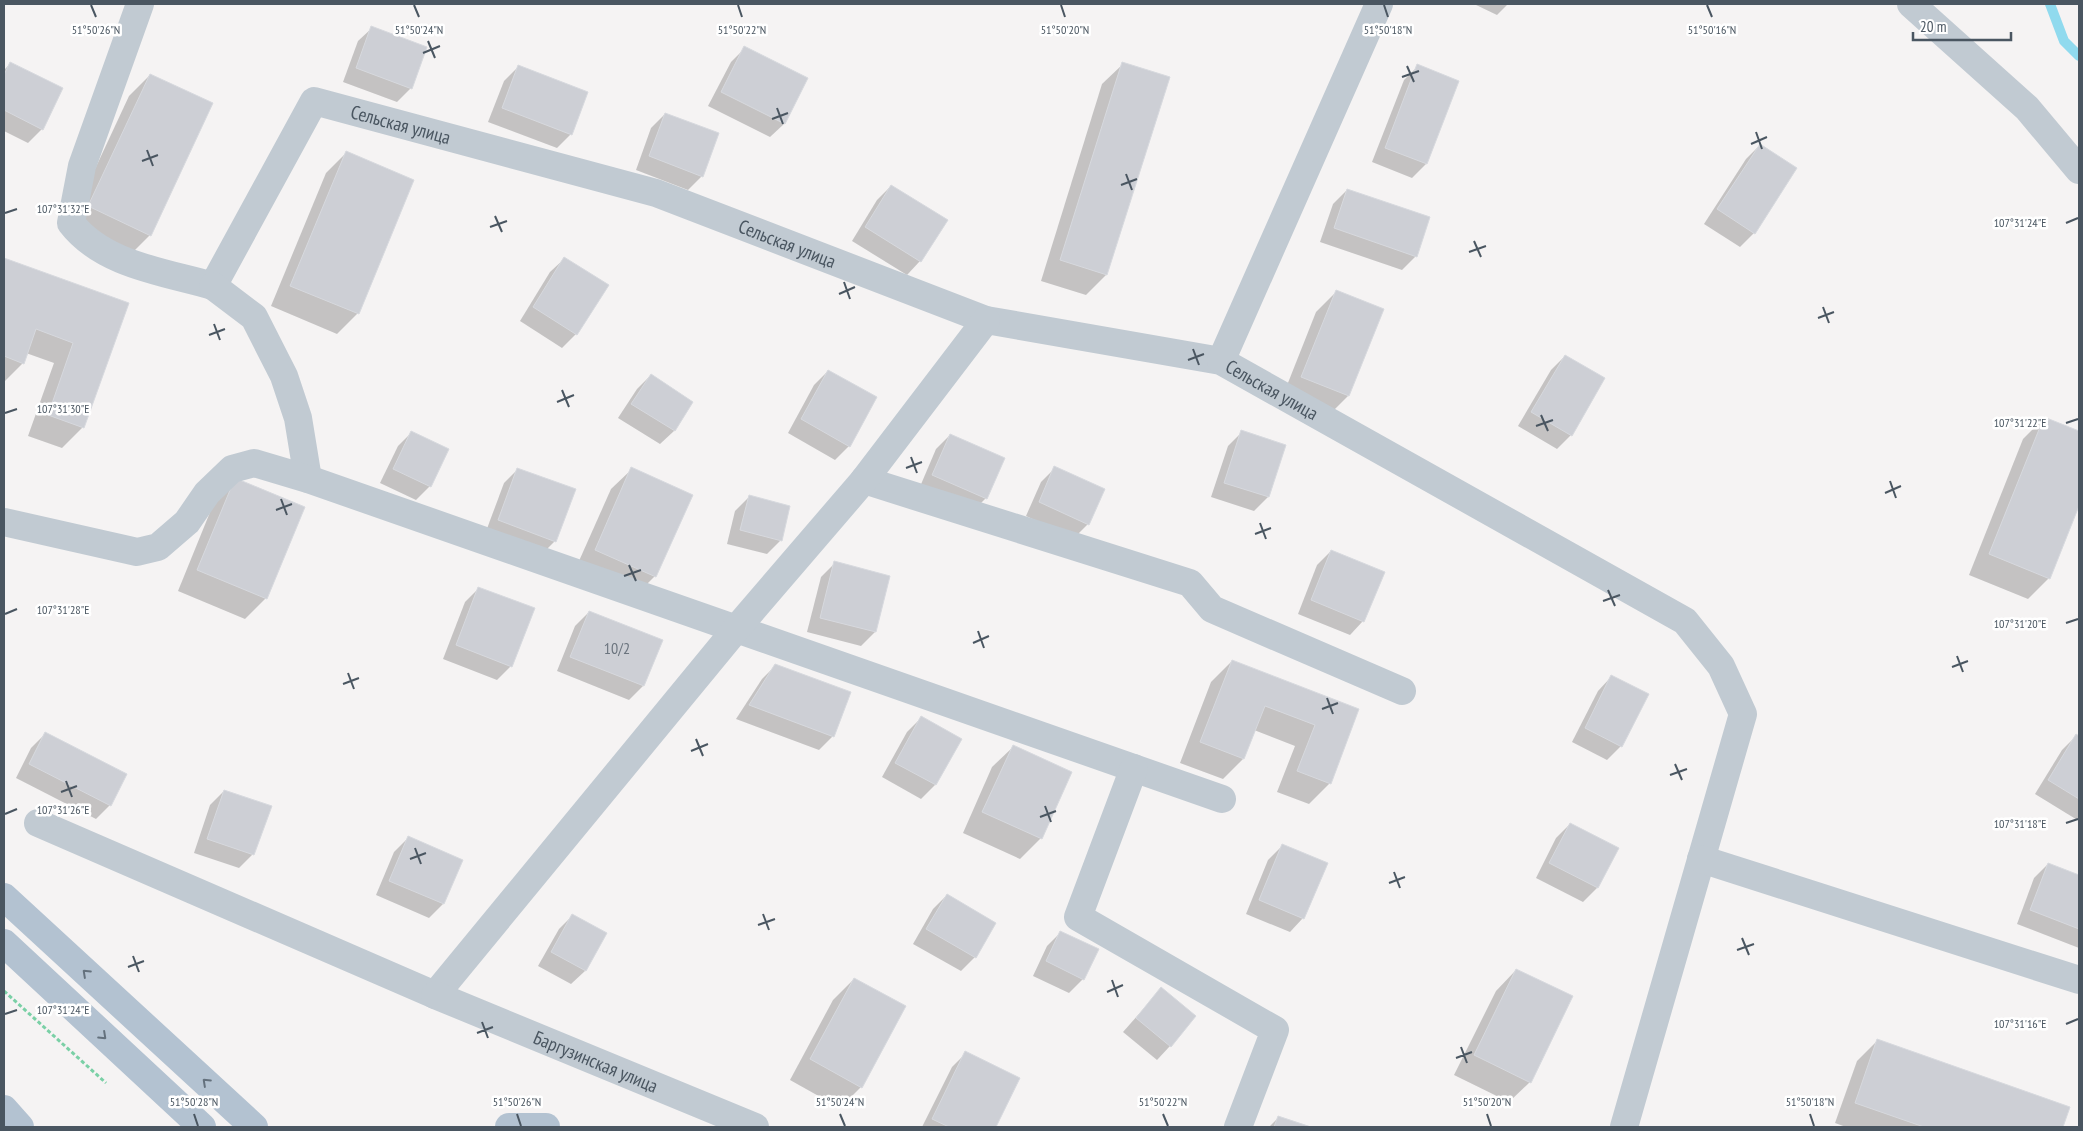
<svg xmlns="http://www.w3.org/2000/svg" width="2083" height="1131" font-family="'PT Sans Narrow',sans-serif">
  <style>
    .shadow { fill: #0003 }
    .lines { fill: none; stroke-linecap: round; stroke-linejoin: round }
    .stream { stroke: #90daee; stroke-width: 10 }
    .building { fill: #cdcfd5; stroke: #d7d9de }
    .path { stroke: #7ad0a6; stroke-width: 3; stroke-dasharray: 4 2.5; stroke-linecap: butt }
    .minor { stroke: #c1cad2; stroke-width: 28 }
    .primary { stroke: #b3c2d1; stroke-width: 28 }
    .oneway { stroke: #64717d }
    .ticks { fill: none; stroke: #4a5661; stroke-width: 2 }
    .labels { text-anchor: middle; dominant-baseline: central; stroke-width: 5; stroke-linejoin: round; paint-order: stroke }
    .number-label { font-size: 16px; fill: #6b747e }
    .street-label { font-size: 19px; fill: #4a5661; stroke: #fff }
    .ticks-label { font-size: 12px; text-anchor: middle; fill: #4a5661; stroke: #fff; stroke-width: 5; stroke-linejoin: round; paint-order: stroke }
  </style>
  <rect width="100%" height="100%" fill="#f5f3f3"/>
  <g class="shadow">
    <polygon points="1474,4 1508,4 1497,15"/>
    <polygon points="372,28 411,88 397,102 343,82 358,41"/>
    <polygon points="745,48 806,79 784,124 770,137 708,106 731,62"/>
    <polygon points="10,64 42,129 28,143 4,131 4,70"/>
    <polygon points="1123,64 1106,275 1086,295 1041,281 1102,84"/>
    <polygon points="1418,66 1457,81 1426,164 1412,178 1372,162 1404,80"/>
    <polygon points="518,67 571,134 557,148 488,122 504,81"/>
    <polygon points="150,75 150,235 129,256 68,227 129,96"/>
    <polygon points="665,114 702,176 688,190 636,170 651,128"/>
    <polygon points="1760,145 1754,233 1740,247 1704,224 1746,159"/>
    <polygon points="346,153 358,313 337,334 271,306 326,173"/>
    <polygon points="891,186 920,261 907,275 852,241 877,200"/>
    <polygon points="1347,190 1416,256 1402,270 1320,242 1333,204"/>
    <polygon points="564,259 576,334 562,348 520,321 550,272"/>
    <polygon points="4,260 127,304 82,428 62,448 28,436 54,363 26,353 23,363 4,382"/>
    <polygon points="1337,291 1348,396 1328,416 1282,398 1316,312"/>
    <polygon points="1565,356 1571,435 1557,449 1518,426 1551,370"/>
    <polygon points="828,371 849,446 835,460 788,433 814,385"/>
    <polygon points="651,375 692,402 674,431 660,444 618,418 637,389"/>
    <polygon points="2044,418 2079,432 2079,502 2049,578 2028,599 1969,575 2023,439"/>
    <polygon points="412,432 430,486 416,500 380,483 398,446"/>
    <polygon points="1242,432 1284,446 1268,497 1254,511 1211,497 1228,446"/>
    <polygon points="950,435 986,498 972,512 919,489 936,449"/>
    <polygon points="1055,468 1088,524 1074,538 1026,516 1041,482"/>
    <polygon points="518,469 555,541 541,555 485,534 504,483"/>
    <polygon points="632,469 655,576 634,597 575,570 611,489"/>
    <polygon points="236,480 303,508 266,598 245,619 178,591 215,500"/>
    <polygon points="749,497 781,540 767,554 727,544 735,511"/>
    <polygon points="1331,551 1363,621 1350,635 1298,614 1317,565"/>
    <polygon points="835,563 888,577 875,632 861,646 807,632 821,577"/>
    <polygon points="479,588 511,666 497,680 443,659 465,602"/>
    <polygon points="589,612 661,640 643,686 629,700 557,671 575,626"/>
    <polygon points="1232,661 1358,710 1330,783 1309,804 1277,792 1295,746 1254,730 1243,759 1223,779 1180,763 1211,682"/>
    <polygon points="776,665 833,736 819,750 736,719 762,679"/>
    <polygon points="1611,677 1621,746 1607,760 1572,742 1598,691"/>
    <polygon points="921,718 960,739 935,785 921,799 882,777 907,732"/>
    <polygon points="45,734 110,805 96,819 16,778 31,748"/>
    <polygon points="2076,736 2079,738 2079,821 2035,794 2062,750"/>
    <polygon points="1013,747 1041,838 1020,859 963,833 992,767"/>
    <polygon points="224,791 253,854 239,868 194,853 210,805"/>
    <polygon points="1570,824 1617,849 1597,888 1583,902 1536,878 1556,838"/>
    <polygon points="408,838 443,904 429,918 376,895 394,852"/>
    <polygon points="1282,846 1303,918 1290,932 1246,914 1268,860"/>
    <polygon points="2048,864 2079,876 2079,948 2017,924 2034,878"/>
    <polygon points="947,895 995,923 975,957 961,971 913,944 933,909"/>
    <polygon points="573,915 585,971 571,984 538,966 559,929"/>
    <polygon points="1061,932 1083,979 1069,993 1033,976 1047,946"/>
    <polygon points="1516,970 1530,1082 1509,1102 1454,1075 1496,991"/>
    <polygon points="854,979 861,1087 840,1108 790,1080 833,1000"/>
    <polygon points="1161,989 1170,1046 1157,1060 1123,1032"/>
    <polygon points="1878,1040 2068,1108 2062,1127 1846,1127 1835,1123 1857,1061"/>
    <polygon points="966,1053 1018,1079 995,1127 922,1127 952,1067"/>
    <polygon points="1278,1118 1307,1127 1269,1127"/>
  </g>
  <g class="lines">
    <polyline class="stream" points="2050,4 2064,41 2079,56"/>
  </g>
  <g class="building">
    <polygon points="371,26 427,47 412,89 356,68"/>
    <polygon points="744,46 808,78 785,124 721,92"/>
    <polygon points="10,62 63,88 43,130 4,110 4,75"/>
    <polygon points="1122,62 1170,77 1107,275 1060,260"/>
    <polygon points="1417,64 1459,81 1427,164 1385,148"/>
    <polygon points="518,65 588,92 572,135 502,108"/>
    <polygon points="150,74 213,103 151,236 88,206"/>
    <polygon points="665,113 719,133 703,177 649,156"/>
    <polygon points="1760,144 1797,168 1755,234 1717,209"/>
    <polygon points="346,151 414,180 359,314 290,286"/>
    <polygon points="891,185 948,220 921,262 865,227"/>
    <polygon points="1347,189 1430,217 1417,257 1334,228"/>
    <polygon points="564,257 609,285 577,335 533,307"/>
    <polygon points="4,258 129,303 84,428 48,415 73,343 36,329 24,364 4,356"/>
    <polygon points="1336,290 1384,309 1349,396 1301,377"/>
    <polygon points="1565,355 1605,378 1572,436 1531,412"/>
    <polygon points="828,370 877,397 850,447 801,419"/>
    <polygon points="651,374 693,402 675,431 631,404"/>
    <polygon points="2044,417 2079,431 2079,506 2050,579 1989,554"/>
    <polygon points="1241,430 1286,445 1269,497 1224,483"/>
    <polygon points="411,431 449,449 431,487 393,469"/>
    <polygon points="950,434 1005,458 987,499 932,475"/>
    <polygon points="1054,466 1105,489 1089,525 1039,502"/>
    <polygon points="631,467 693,495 656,577 595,550"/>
    <polygon points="517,468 576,489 556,542 498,520"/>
    <polygon points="235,478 305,507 267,599 197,570"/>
    <polygon points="749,495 790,506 782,541 740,530"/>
    <polygon points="1331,550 1385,572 1364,622 1311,600"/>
    <polygon points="834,561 890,576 876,632 820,618"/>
    <polygon points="478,587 535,608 512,667 456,645"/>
    <polygon points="589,611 663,640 644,686 570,657"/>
    <polygon points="1232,660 1359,709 1331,784 1297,771 1315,725 1265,706 1244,759 1200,742"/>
    <polygon points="775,664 851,692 834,737 749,705"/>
    <polygon points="1611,675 1649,694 1622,747 1585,728"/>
    <polygon points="921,716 962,739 936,785 895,763"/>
    <polygon points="45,732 127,774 111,806 29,764"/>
    <polygon points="2076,734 2079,736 2079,799 2048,780"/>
    <polygon points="1013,745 1072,772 1042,839 982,812"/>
    <polygon points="224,790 272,806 254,855 207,839"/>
    <polygon points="1570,823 1619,848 1598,888 1549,863"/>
    <polygon points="408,836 463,860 444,904 389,881"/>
    <polygon points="1282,844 1328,863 1304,919 1259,900"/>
    <polygon points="2048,863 2079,875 2079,929 2030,910"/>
    <polygon points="947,894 996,923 976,958 926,929"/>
    <polygon points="572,914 607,933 586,971 551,952"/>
    <polygon points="1060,931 1099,949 1084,980 1046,961"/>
    <polygon points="1516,969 1573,996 1531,1083 1474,1055"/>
    <polygon points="854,978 906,1006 862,1088 810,1059"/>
    <polygon points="1161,987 1196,1016 1171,1047 1136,1018"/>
    <polygon points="1877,1039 2070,1107 2063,1127 1924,1127 1855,1103"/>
    <polygon points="965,1051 1020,1078 996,1127 949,1127 932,1119"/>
    <polygon points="1278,1116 1311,1127 1274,1127"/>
  </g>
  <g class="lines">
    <polyline class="path" points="4,991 106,1083"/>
    <g class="minor">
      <path id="s1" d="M140,4L82,166L71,223C103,265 165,272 213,286L314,101L656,193L986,320L1221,361L1685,621L1721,666L1743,714L1624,1127"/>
      <polyline points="1911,4 2027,108 2079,170"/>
      <polyline points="213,286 254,317 284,376 298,418 308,479"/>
      <polyline points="1221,361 1379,4"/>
      <polyline points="864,480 1190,583 1212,609 1402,691"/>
      <polyline points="4,522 137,552 158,547 187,522 207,493 232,469 254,463 308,479 1222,799"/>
      <polyline points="1134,768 1078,917 1275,1030 1238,1127"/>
      <polyline points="38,823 435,995 737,628 864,480 986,320"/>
      <polyline points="1701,859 2079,980"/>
      <path id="s2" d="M435,995L755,1127"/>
    </g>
    <g class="primary">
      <polyline points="4,897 254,1127"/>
      <polyline points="4,943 202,1127"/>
      <polyline points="4,1109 20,1127"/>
      <polyline points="509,1127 546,1127"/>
    </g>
  </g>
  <defs><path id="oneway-chevron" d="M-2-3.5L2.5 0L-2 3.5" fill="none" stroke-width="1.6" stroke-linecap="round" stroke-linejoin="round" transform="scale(1.25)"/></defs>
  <g class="oneway">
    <use href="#oneway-chevron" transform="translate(86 973) rotate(-137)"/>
    <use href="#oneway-chevron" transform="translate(103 1036) rotate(43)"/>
    <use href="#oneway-chevron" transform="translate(206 1082) rotate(-137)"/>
  </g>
  <path class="ticks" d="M91,5L96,17M414,5L419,17M738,5L742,17M1061,5L1065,17M1384,5L1388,17M1707,5L1712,17M428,41L435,58M423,53L440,46M1407,66L1414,82M1402,77L1419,71M777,108L783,124M772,119L788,113M1756,132L1762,149M1751,144L1767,137M147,150L153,166M142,161L158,155M1126,174L1132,190M1121,185L1137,179M5,213L17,209M495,216L502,232M2066,223L2078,218M490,227L507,221M1474,241L1481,257M1469,252L1486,246M844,282L850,299M839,294L855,287M1823,307L1829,323M1818,318L1834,312M214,324L220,340M209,335L225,329M1193,349L1199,365M1188,360L1204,354M562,390L569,407M557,402L574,395M5,413L17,409M1541,415L1548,431M2066,423L2078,419M1536,426L1553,420M911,457L917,473M906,468L922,462M1890,481L1896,498M1885,493L1901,486M281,499L287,515M276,510L292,504M1260,523L1266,539M1255,534L1271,528M629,565L636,581M624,576L641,570M1608,590L1615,606M1603,601L1620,595M5,614L17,609M2066,623L2078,619M978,631L984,648M973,643L989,636M1957,656L1963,672M1952,667L1968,661M348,673L354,689M343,684L359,678M1327,698L1333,714M1322,709L1338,703M696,739L703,756M691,751L708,744M1675,764L1682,780M1670,775L1687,769M66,781L72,797M61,792L77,786M1045,806L1051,822M5,814L17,809M1040,817L1056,811M2066,823L2078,819M415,848L421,864M410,859L426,853M1394,872L1400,888M1389,883L1405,877M763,914L769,930M758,925L775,919M1742,938L1749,955M1737,950L1754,944M133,956L139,972M128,967L144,961M1112,980L1118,997M1107,992L1123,985M5,1014L17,1010M482,1022L488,1038M2066,1024L2078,1019M477,1033L493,1027M1461,1047L1467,1063M1456,1058L1472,1052M194,1114L198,1126M517,1114L521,1126M840,1114L845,1126M1163,1114L1168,1126M1487,1114L1491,1126M1810,1114L1814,1126"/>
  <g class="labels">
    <g class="number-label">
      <text x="617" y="648">10/2</text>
    </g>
    <g class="street-label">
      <text stroke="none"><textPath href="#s1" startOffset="689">Сельская улица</textPath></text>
      <text stroke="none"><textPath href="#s1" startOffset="1094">Сельская улица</textPath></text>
      <text stroke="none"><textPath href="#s1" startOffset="1604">Сельская улица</textPath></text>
      <text stroke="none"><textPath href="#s2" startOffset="174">Баргузинская улица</textPath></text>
    </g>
  </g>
  <g class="ticks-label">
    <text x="96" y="34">51°50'26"N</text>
    <text x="419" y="34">51°50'24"N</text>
    <text x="742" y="34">51°50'22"N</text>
    <text x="1065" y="34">51°50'20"N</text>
    <text x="1388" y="34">51°50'18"N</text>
    <text x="1712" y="34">51°50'16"N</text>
    <text x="63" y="213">107°31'32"E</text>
    <text x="2020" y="227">107°31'24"E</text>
    <text x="63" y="413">107°31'30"E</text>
    <text x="2020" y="427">107°31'22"E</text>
    <text x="63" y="614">107°31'28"E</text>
    <text x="2020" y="628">107°31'20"E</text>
    <text x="63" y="814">107°31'26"E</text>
    <text x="2020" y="828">107°31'18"E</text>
    <text x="63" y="1014">107°31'24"E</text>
    <text x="2020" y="1028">107°31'16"E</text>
    <text x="194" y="1106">51°50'28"N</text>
    <text x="517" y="1106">51°50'26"N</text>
    <text x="840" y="1106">51°50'24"N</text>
    <text x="1163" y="1106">51°50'22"N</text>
    <text x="1487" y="1106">51°50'20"N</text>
    <text x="1810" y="1106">51°50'18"N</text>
  </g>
  <rect width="2083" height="1131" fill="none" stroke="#4a5661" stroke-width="10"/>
  <path d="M1913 32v8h98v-8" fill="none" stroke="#4a5661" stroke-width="2.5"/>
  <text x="1920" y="32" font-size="15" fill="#4a5661" stroke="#ffffff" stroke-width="4" paint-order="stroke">20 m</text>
</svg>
